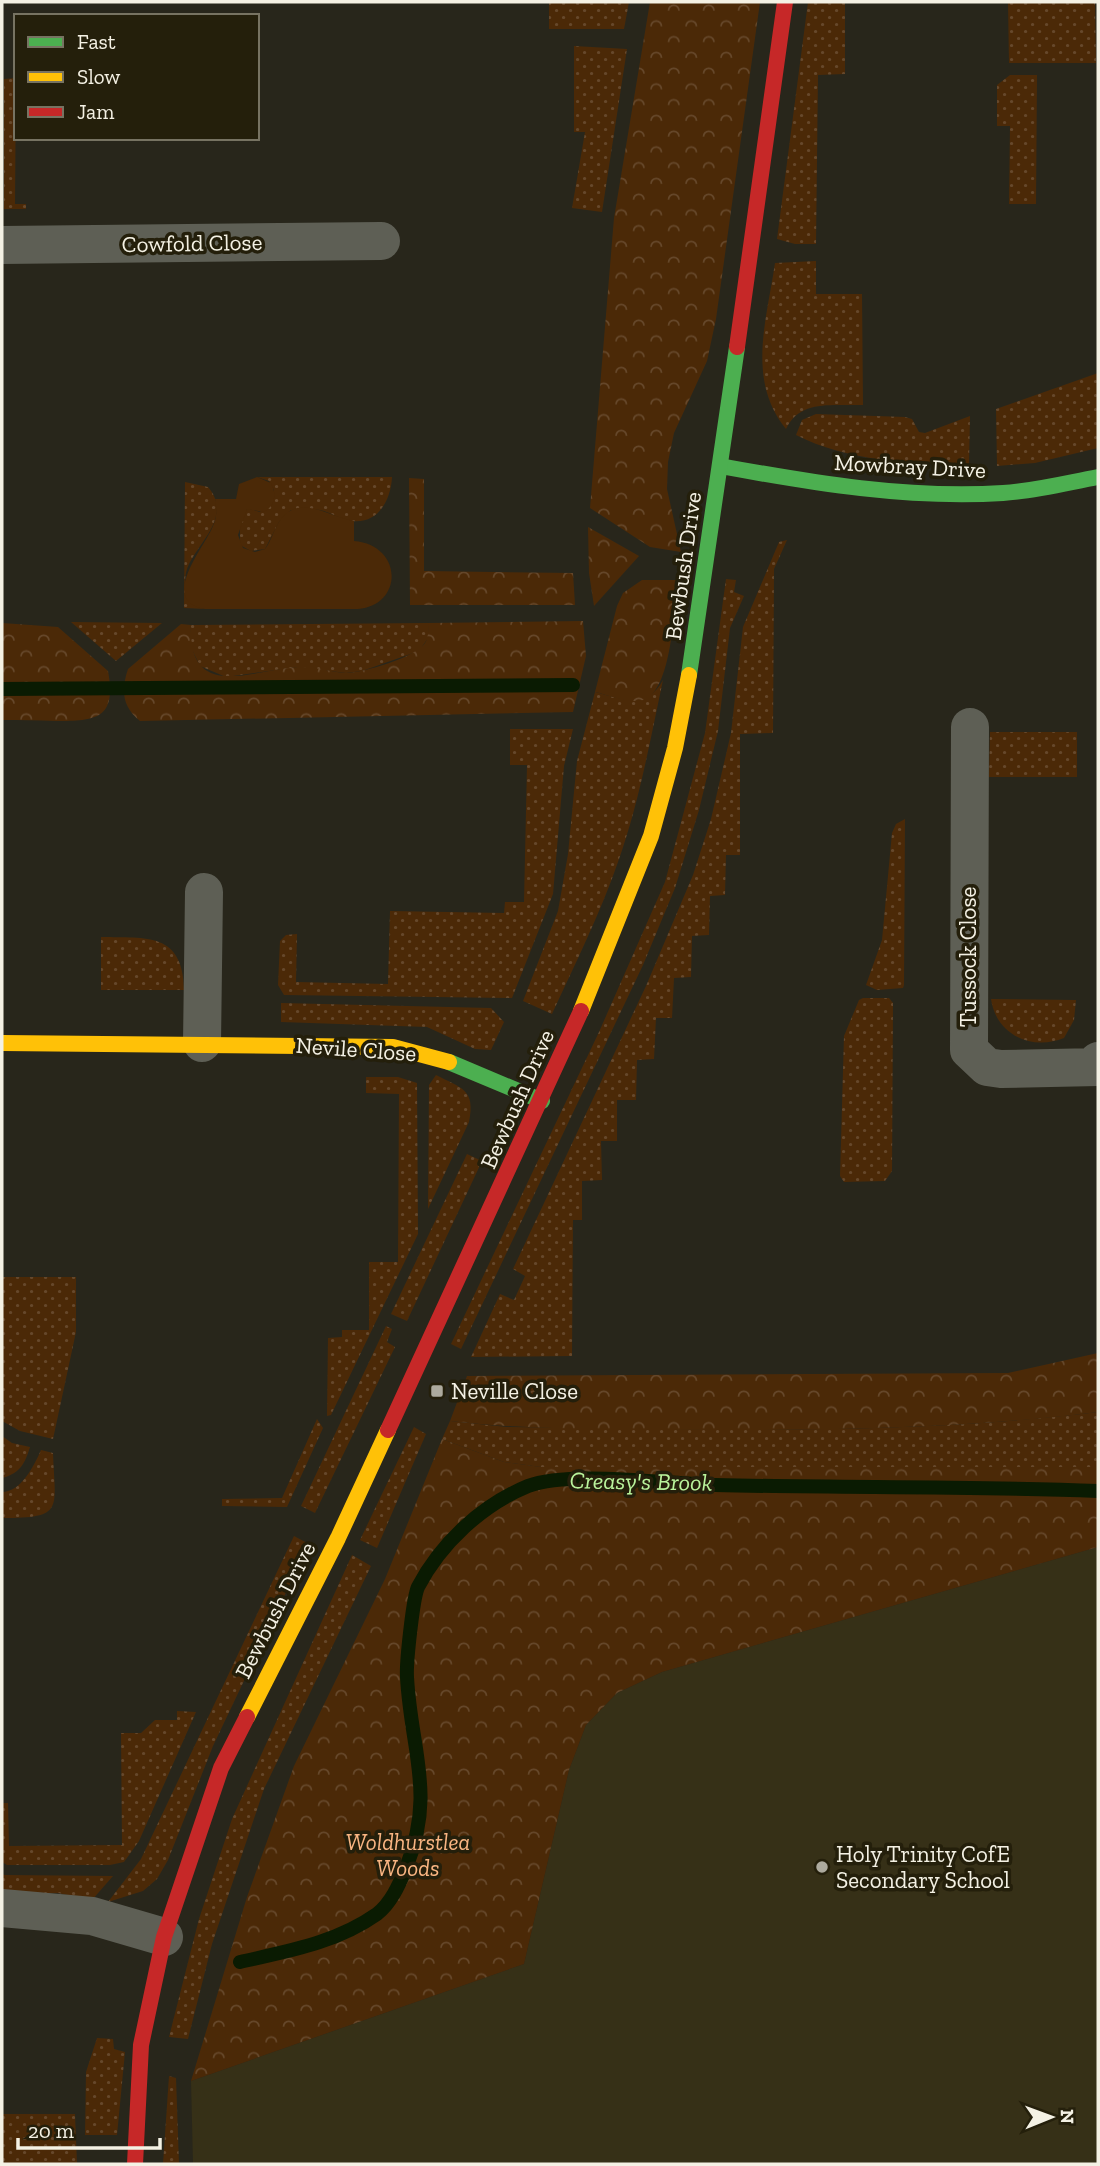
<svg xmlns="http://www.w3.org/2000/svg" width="1100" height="2166" font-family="'Zilla Slab',serif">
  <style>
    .built { fill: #363017 }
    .grass { fill: url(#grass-dots) }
    .forest { fill: url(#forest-crowns) }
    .park { fill: #4b2907 }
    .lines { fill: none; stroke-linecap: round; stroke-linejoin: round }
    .stream { stroke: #0a1b02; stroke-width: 14 }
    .street { stroke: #5e5f55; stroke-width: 38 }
    .fast { stroke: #4caf50; stroke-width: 16 }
    .slow { stroke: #ffc107; stroke-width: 16 }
    .jam { stroke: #c62828; stroke-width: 16 }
    .poi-dot { fill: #adaa9e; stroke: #241f0b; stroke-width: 2.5 }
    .labels { text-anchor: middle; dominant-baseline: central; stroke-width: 7; stroke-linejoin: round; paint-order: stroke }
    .street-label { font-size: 23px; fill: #f4f1e4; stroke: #241f0b }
    .poi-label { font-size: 23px; fill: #f4f1e4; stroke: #241f0b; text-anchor: start }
    .park-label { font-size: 23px; font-style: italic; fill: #f9b582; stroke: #241f0b }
    .water-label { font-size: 24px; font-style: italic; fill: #baf49c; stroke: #241f0b }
  </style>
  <defs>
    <pattern id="grass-dots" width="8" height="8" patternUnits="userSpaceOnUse" patternTransform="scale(1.75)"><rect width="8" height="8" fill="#4b2907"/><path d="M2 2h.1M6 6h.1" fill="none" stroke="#66482b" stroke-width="1.8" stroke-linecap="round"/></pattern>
    <pattern id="forest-crowns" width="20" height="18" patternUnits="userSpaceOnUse" patternTransform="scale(1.75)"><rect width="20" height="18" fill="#4b2907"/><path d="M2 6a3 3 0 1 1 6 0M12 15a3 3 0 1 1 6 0" fill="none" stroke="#66482b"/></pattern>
  </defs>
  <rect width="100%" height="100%" fill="#28261b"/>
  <polygon class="built" points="1098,1547 1098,2164 193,2164 191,2081 524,1964 569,1770 586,1725 617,1693 662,1672"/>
  <g class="grass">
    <polygon points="549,2 629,2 624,29 549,29"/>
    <polygon points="808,2 845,2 845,74 818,75 816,244 795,244 777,239"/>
    <polygon points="1008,2 1095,2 1096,63 1009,63"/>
    <polygon points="574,46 627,49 602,212 572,208 585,132 574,132"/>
    <polygon points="1010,75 1037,75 1036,204 1009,204 1010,126 997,126 997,85"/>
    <polygon points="16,78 15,204 26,204 26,209 4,209 4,79"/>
    <path d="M816,261V294H862L863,405C833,406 800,399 786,429C746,380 767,319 775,263Z"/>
    <polygon points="1098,373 1098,448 1035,463 997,466 996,409"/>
    <path d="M816,414L905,417L912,419L919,432L925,433L970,416L969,465C913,464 846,461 796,435L802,420Z"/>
    <path d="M257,477H392C391,499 379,524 352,521C340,520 331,512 320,510C311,509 300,510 291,510L279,522L265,549L251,551L240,545V524L247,508L260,512L274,490L269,481Z"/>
    <path d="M185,482L208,487C232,515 201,540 189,564C181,580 185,605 205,609L184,608Z"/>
    <polygon points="787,540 774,569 773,733 740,734 740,855 726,855 725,895 710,896 709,935 692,936 691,977 674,978 672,1018 656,1018 654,1059 637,1060 636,1100 617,1100 617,1141 601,1141 602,1180 582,1181 582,1220 573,1220 572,1356 471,1357 500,1294 514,1300 525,1276 513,1269 646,986 693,875 711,819 731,733 743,627 779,542"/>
    <polygon points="726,579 736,580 734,592 744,596 730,628 718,731 699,810 675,888 643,965 461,1349 451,1344 599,1032 665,882 705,733"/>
    <polygon points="71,622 162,623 116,661"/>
    <polygon points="428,623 428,638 419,651 362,671 346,673 298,667 226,677 200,666 190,645 191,625"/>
    <path d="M663,680C650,741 639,803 618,862C600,914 575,964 552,1014L523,1001L558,911L568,854L577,761L595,692C622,699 647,710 663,680Z"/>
    <polygon points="510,729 573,729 564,766 553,894 512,998 284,995 278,985 280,941 286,935 297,934 296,982 388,984 390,911 504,913 505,902 524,902 527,765 510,765"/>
    <polygon points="990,732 1077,732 1077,777 989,777"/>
    <polygon points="905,819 904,985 903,988 877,990 866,985 882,940 892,833 896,824"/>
    <path d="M101,937C147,938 183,932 184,990H101Z"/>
    <polygon points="863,998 889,998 893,1003 892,1171 885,1181 844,1182 840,1176 844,1036 859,1000"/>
    <path d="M991,999L1076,1000L1074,1020L1064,1038C1032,1051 996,1035 991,999Z"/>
    <polygon points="281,1003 491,1008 504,1022 491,1050 475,1049 427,1027 281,1022"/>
    <path d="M436,1075C461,1088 476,1089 469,1122L428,1209L429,1085Z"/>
    <polygon points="366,1077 398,1077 417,1083 418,1234 331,1415 327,1416 328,1338 342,1337 342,1330 369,1330 369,1262 398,1262 399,1094 366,1093"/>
    <polygon points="467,1154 482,1161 407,1321 391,1314"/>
    <polygon points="2,1277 76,1277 76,1332 53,1439 20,1431 2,1421"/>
    <polygon points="386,1326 392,1329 387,1342 395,1347 315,1513 301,1506"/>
    <path d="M1098,1412V1467L1092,1468L541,1467L504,1462L442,1439L450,1421L507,1427C705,1429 902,1436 1098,1412Z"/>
    <polygon points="317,1419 323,1428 287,1507 222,1506 222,1499 282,1498"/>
    <polygon points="414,1427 426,1434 377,1548 360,1540"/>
    <path d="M2,1436L12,1443L30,1447C25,1464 19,1474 2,1478Z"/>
    <path d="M41,1450L53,1453C55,1510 65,1518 2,1518V1492C21,1492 34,1466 41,1450Z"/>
    <polygon points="294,1536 309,1544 213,1746 168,1860 157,1879 143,1891 108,1902 141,1859"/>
    <polygon points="352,1555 371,1566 264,1789 212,1944 188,2039 169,2037 199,1919 232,1819"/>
    <polygon points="177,1711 196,1712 139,1841 124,1862 110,1865 7,1865 2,1862 2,1803 8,1803 9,1846 122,1845 121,1733 141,1733 155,1720 177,1720"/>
    <polygon points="2,1874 5,1875 113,1876 92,1900 58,1893 2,1893"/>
    <polygon points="97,2038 113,2039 114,2049 125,2052 117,2135 85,2135 86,2072"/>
    <polygon points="169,2076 176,2078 179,2164 163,2164"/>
    <polygon points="2,2114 75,2114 77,2164 2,2164"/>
  </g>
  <g class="forest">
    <polygon points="650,2 760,2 716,319 707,361 674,433 668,462 667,489 681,552 650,547 590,508 614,218"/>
    <polygon points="409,478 424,479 424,571 573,573 575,605 410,605"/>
    <polygon points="588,527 639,556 594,606 589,573"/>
    <path d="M642,580H678C674,607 672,692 643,700C628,704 609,695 595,692L617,606L623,593Z"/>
    <path d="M583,621L586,656L573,712L140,721C122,707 121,690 128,669L181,624L191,625C188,702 251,670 298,667C315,666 330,672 346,673C363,673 416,657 425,643C429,637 428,630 428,623Z"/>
    <path d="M2,623L58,627L108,671C117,719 96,721 56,721C38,720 20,720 2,720Z"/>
    <path d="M1098,1353V1412C970,1428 844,1430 716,1430C627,1429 538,1431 450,1421L467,1376L1008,1373Z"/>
    <polygon points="442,1439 504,1462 541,1467 1098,1467 1098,1547 662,1672 617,1693 586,1725 569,1770 524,1964 191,2081 247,1897 294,1766 385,1579"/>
  </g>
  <path class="park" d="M257,477L271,483C277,494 275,507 263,512L247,509L238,535L243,548L255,552L265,549C272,540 274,528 281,519C300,494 330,517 354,521V541C403,545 404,605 358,609H205C157,601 206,545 213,526C217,517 217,509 215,499H236L239,484Z"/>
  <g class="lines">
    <g class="stream">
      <polyline points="2,689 573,685"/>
      <path d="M240,1962C288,1951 336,1943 377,1914C391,1903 399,1885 406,1868C436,1793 411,1752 407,1677C406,1663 413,1598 418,1587C441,1543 482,1505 528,1486C569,1470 667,1484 715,1485C843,1488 971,1486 1098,1491"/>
    </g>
    <g class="street">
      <polyline points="2,245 381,241"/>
      <polyline points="970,727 969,1050 987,1067 1001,1069 1098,1067 1098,1061"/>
      <polyline points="202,1043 204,892"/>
      <polyline points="2,1908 92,1916 164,1937"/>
    </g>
    <g class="fast">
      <path d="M720,466C813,483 908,499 1003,493C1035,491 1066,483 1098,477"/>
      <polyline points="689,675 737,347"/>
      <polyline points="449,1062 542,1101"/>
    </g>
    <g class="slow">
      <polyline points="581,1011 651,836 675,748 689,675"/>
      <polyline points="2,1043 393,1047 449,1062"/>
      <polyline points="247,1717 338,1538 388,1430"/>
    </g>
    <g class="jam">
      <polyline points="737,347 785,2"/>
      <polyline points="388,1430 581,1011"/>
      <polyline points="135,2164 141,2045 164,1937 221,1768 247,1717"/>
    </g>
  </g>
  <g class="poi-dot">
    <rect x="430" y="1384" width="14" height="14" rx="3.5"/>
    <circle cx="822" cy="1867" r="7"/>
  </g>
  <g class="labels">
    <g class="street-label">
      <text transform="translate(192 243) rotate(-1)">Cowfold Close</text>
      <text transform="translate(910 466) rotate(3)">Mowbray Drive</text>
      <text transform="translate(683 566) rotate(-82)">Bewbush Drive</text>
      <text transform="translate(968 957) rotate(-90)">Tussock Close</text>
      <text transform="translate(356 1049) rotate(4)">Nevile Close</text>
      <text transform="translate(517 1099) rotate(-66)">Bewbush Drive</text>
      <text transform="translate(275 1610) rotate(-63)">Bewbush Drive</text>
    </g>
    <g class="poi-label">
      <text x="451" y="1391">Neville Close</text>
      <text x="836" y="1854">Holy Trinity CofE<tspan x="836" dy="26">Secondary School</tspan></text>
    </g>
    <g class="park-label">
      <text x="408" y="1842">Woldhurstlea<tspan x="408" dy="26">Woods</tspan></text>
    </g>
    <g class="water-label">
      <text transform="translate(641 1481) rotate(1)">Creasy's Brook</text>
    </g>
  </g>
  <rect width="1100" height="2166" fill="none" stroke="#f4f1e4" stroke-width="7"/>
  <rect x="14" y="14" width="245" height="126" fill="#241f0b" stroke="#777362" stroke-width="2"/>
  <rect x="28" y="37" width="35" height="10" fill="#4caf50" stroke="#777362" stroke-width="2"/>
  <text x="77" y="49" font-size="21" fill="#f4f1e4">Fast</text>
  <rect x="28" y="72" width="35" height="10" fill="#ffc107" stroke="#777362" stroke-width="2"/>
  <text x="77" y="84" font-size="21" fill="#f4f1e4">Slow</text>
  <rect x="28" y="107" width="35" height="10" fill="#c62828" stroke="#777362" stroke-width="2"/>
  <text x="77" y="119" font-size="21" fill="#f4f1e4">Jam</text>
  <g transform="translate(1051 2117) rotate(89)" stroke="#241f0b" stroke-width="5" paint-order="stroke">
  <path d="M0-5L12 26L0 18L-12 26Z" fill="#f4f1e4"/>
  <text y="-10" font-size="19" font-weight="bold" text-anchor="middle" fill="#f4f1e4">N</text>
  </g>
  <path d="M18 2138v10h142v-10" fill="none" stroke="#f4f1e4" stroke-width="3.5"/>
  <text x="28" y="2138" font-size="21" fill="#f4f1e4" stroke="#241f0b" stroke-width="5" paint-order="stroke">20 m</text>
</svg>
